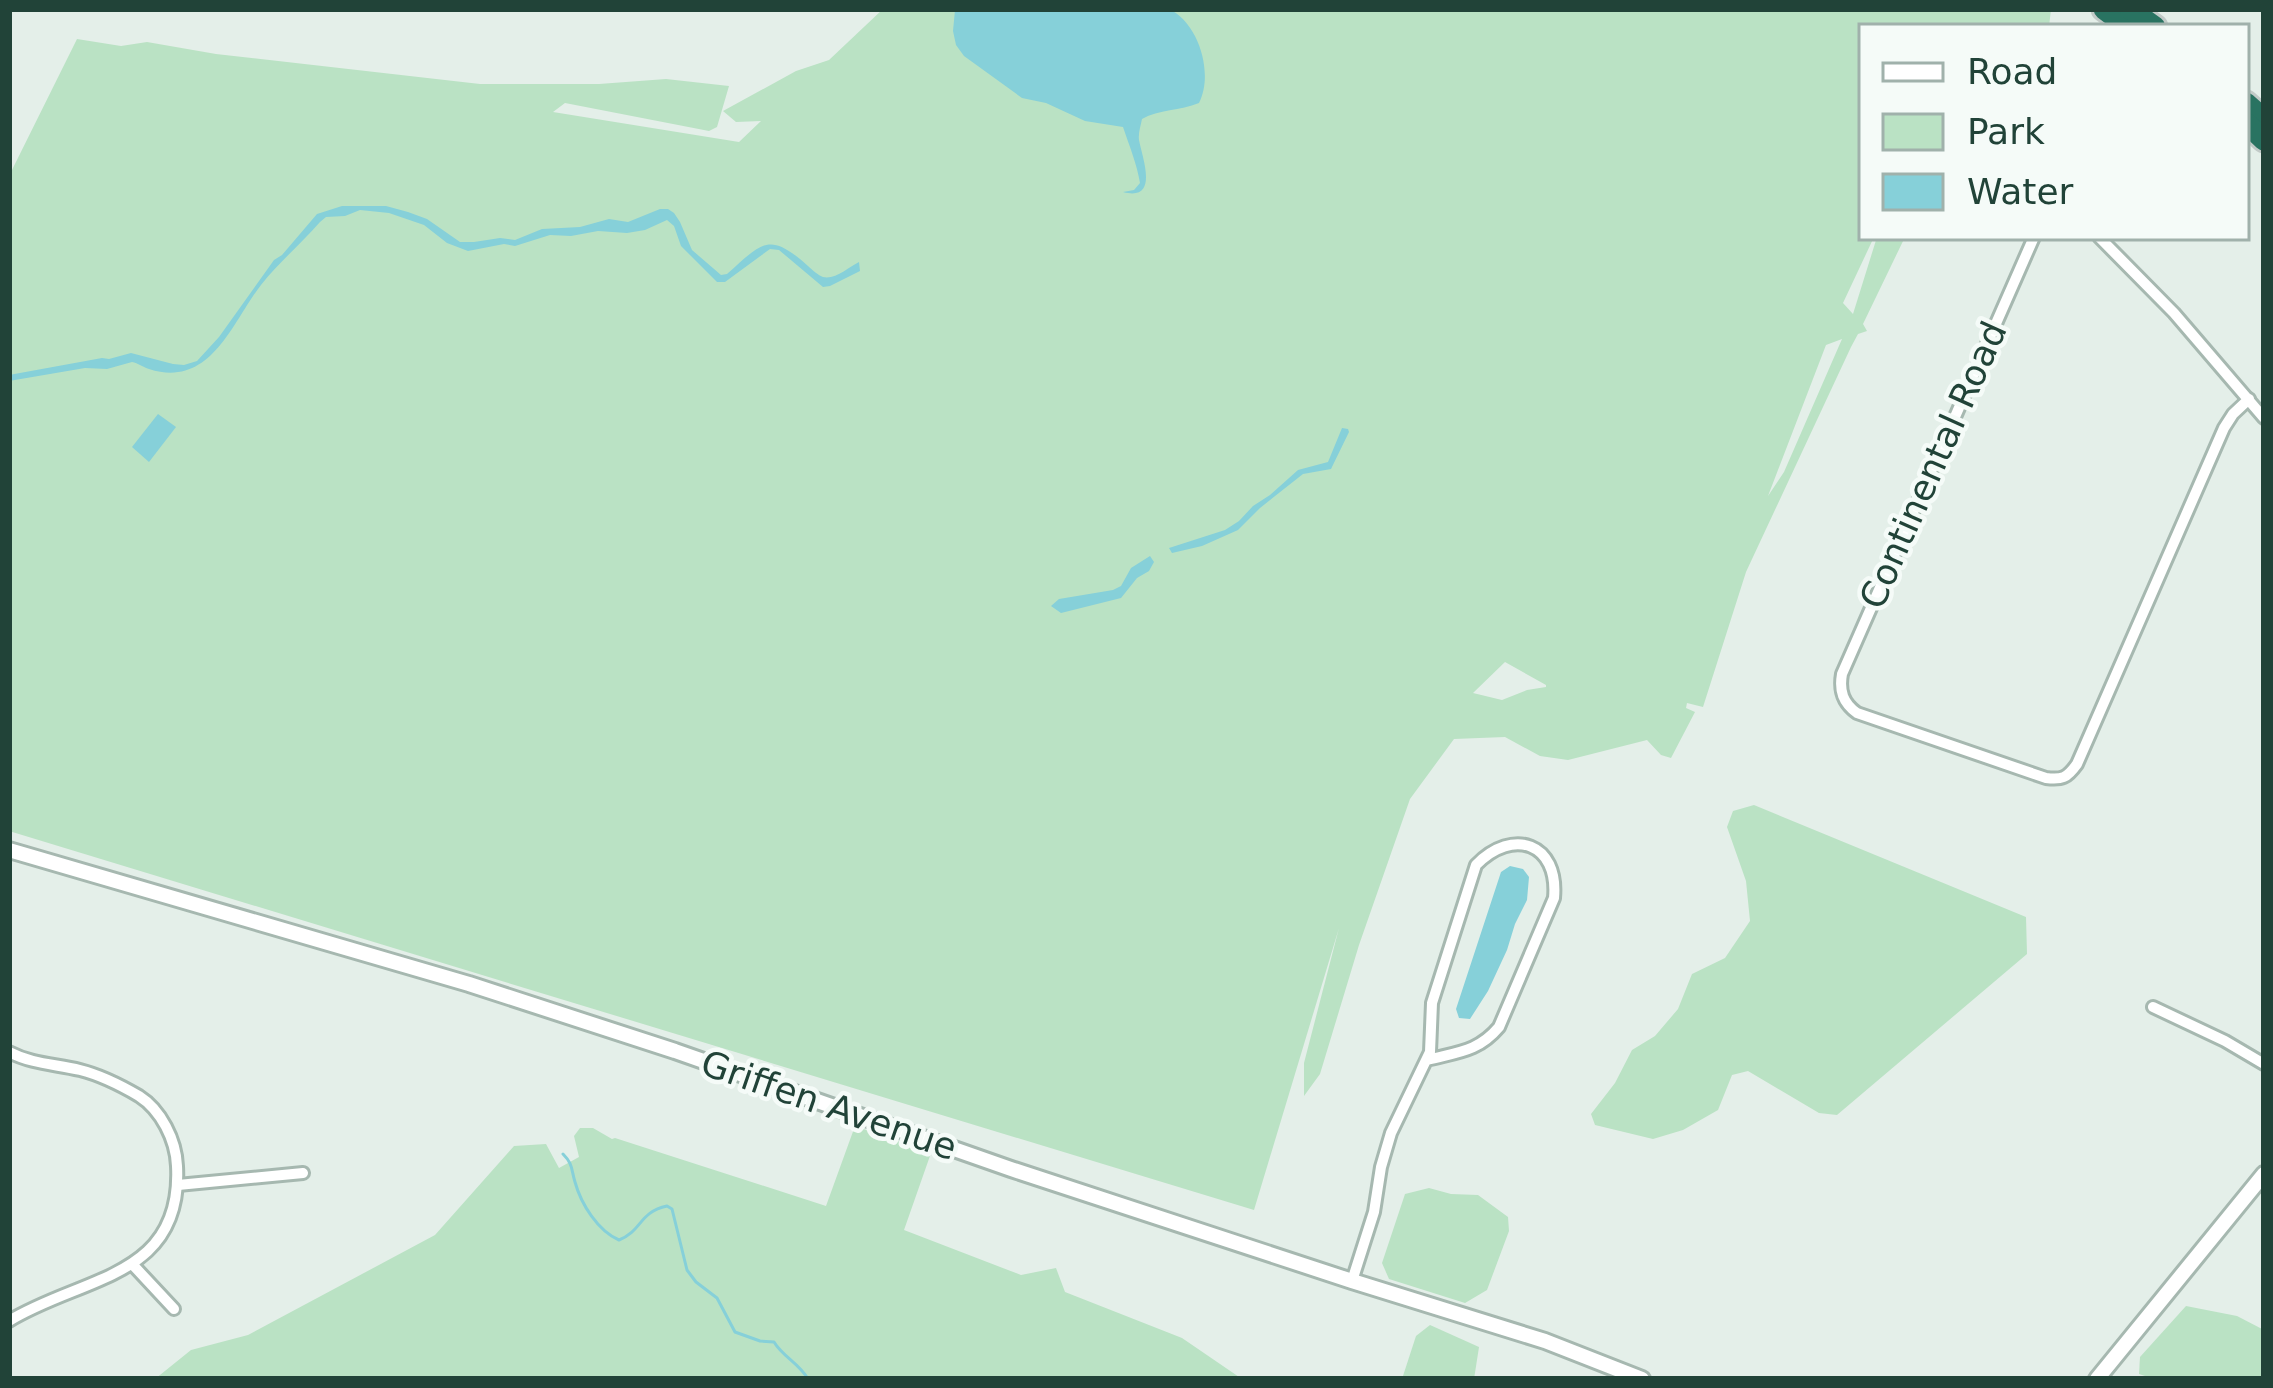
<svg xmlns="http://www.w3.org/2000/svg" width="2273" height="1388" font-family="'DejaVu Sans',sans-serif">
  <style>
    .green { fill: #bae2c4; fill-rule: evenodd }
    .water { fill: #86d0d9 }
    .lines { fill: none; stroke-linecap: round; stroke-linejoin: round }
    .stream { stroke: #86d0d9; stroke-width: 3 }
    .minor-casing { stroke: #a6b8b0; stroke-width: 16 }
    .tertiary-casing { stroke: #a6b8b0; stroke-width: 20 }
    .motorway-casing { stroke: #c1cac7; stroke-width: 27 }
    .minor { stroke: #fff; stroke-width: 10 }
    .tertiary { stroke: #fff; stroke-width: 14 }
    .motorway { stroke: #297361; stroke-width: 21 }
    .labels { text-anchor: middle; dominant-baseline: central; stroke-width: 9; stroke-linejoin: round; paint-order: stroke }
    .street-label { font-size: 36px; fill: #214338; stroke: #f5fbf8 }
  </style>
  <rect width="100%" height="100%" fill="#e4efe9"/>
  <g class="green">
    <path d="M883,9H2051L2049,27H1862V237H1874L1843,303L1853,314L1877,237H1905L1863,324L1867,331L1858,334L1851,347L1746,572L1703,707L1687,703L1686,708L1695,712L1671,758L1661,755L1647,740L1568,760L1540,756L1505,737L1454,739L1410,799L1359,945L1320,1074L1304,1096V1063L1339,928L1254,1210L9,831V176L77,39L121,46L147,42L216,54L480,84H599L666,79L729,86L717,127L709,131L565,103L553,112L739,142L761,121L736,122L723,111L796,71L829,60ZM1842,339L1784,472L1768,496L1826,345ZM1505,662L1546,685V687L1527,690L1502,700L1473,693Z"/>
    <polygon points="1754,805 2026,917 2027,954 1837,1115 1819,1113 1748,1071 1732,1075 1718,1110 1683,1130 1653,1139 1595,1125 1591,1114 1615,1083 1632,1050 1655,1036 1678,1009 1692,974 1725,958 1750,921 1746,881 1727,827 1733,811"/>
    <polygon points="855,1126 931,1153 904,1230 1021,1275 1056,1268 1065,1292 1182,1338 1242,1379 155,1379 191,1350 248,1335 435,1235 514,1146 546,1144 559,1168 579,1157 574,1136 580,1128 593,1128 612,1139 615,1138 826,1206"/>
    <polygon points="1429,1188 1451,1194 1478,1195 1508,1217 1509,1231 1487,1290 1465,1303 1389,1279 1382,1263 1405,1194"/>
    <polygon points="2186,1306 2237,1316 2264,1330 2264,1379 2154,1379 2139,1374 2140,1357"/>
    <polygon points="1430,1325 1479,1347 1474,1379 1402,1379 1416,1336"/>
  </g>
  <g class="water">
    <path d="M960,9H1169C1199,23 1214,74 1199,103C1180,111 1159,109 1142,119C1141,125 1138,133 1139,140C1142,157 1160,202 1123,192L1134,190L1140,183C1137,164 1129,145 1123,127L1085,121L1046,103L1022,98L964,56L956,45L953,31L955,10Z"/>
    <path d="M342,206H386L408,212L427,219L460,242H474L500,238L515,240L542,229L580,227L609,219L628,222L660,209H668L674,213L680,222L692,250L721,275L727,274C763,242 769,231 808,266C811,269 819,276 823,277C835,280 849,267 859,262L860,271L830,286L823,287L779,250L770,249L725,282H717L681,246L674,226L667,220L645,230L627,233L598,231L571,236L550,235L515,246L504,244L468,251L447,243L424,225L389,213L360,210L345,216L326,217L320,222C301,244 279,262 261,285C232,322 211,389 149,369C143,367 138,363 132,362L107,369L85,368L9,381V375L102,358L109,359L131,353L173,364L184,365L197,361L219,337L274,260L282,255L317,214Z"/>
    <polygon points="158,414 176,427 149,462 132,447"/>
    <polygon points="1342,428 1348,429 1349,432 1331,469 1303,474 1260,508 1238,530 1202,546 1172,553 1169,548 1225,530 1239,521 1253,506 1270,495 1298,470 1328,462"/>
    <polygon points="1150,556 1154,562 1149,571 1137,578 1121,598 1061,613 1051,606 1059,599 1113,590 1121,586 1131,568"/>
    <polygon points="1510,866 1523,869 1529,877 1527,900 1515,924 1507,950 1488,991 1470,1019 1459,1018 1456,1009 1501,872"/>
  </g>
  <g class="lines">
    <path class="stream" d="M563,1154C573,1164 571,1169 575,1182C581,1204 598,1231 619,1240C642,1231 639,1212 667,1206L672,1209L687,1270L696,1282L717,1298L735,1332L760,1341L774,1342C783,1357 799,1363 808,1379"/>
    <defs>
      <g id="minor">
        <path d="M2034,237L1842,674C1839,691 1843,703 1857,713L2046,778C2062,780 2067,778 2077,764L2224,428L2233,414L2249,399"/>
        <polyline points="2099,237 2174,313 2264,418"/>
        <polyline points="2153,1007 2225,1041 2264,1064"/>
        <path d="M9,1052C32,1064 55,1064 80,1070C100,1075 122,1086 139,1096C161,1110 176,1140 177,1166C183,1279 82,1276 9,1321"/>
        <polyline points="178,1185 303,1173"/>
        <polyline points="133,1265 174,1309"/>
        <path d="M1352,1281L1374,1212L1381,1167L1391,1133L1430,1052L1432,1003L1476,865C1513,827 1559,843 1554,898L1499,1027C1478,1052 1457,1052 1427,1060"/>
      </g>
      <g id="tertiary">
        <polyline points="9,850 469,984 675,1051 1011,1169 1352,1281 1545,1341 1642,1379"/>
        <polyline points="2097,1379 2264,1174"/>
      </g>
      <g id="motorway">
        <polyline points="2104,9 2128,27"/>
        <polyline points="2130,9 2155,27"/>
        <polyline points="2246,103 2264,119"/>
        <polyline points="2246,123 2264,140"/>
      </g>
    </defs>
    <use href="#minor" class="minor-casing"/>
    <use href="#tertiary" class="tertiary-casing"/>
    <use href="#motorway" class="motorway-casing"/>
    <use href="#minor" class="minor"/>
    <use href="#tertiary" class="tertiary"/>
    <use href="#motorway" class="motorway"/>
  </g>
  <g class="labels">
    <g class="street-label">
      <text transform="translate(1933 465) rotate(-66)">Continental Road</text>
      <text transform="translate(829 1105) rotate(19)">Griffen Avenue</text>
    </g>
  </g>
  <rect width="2273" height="1388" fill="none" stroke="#214338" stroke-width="24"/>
  <rect x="1859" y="24" width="390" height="216" fill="#f5fbf8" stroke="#a0b1ab" stroke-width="3"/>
  <rect x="1883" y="63" width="60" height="18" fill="#ffffff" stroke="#a0b1ab" stroke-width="3"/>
  <text x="1967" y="84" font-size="36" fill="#214338">Road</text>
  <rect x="1883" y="114" width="60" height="36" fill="#bae2c4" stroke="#a0b1ab" stroke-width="3"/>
  <text x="1967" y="144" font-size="36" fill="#214338">Park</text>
  <rect x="1883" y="174" width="60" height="36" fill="#86d0d9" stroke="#a0b1ab" stroke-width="3"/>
  <text x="1967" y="204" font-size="36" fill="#214338">Water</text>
</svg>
